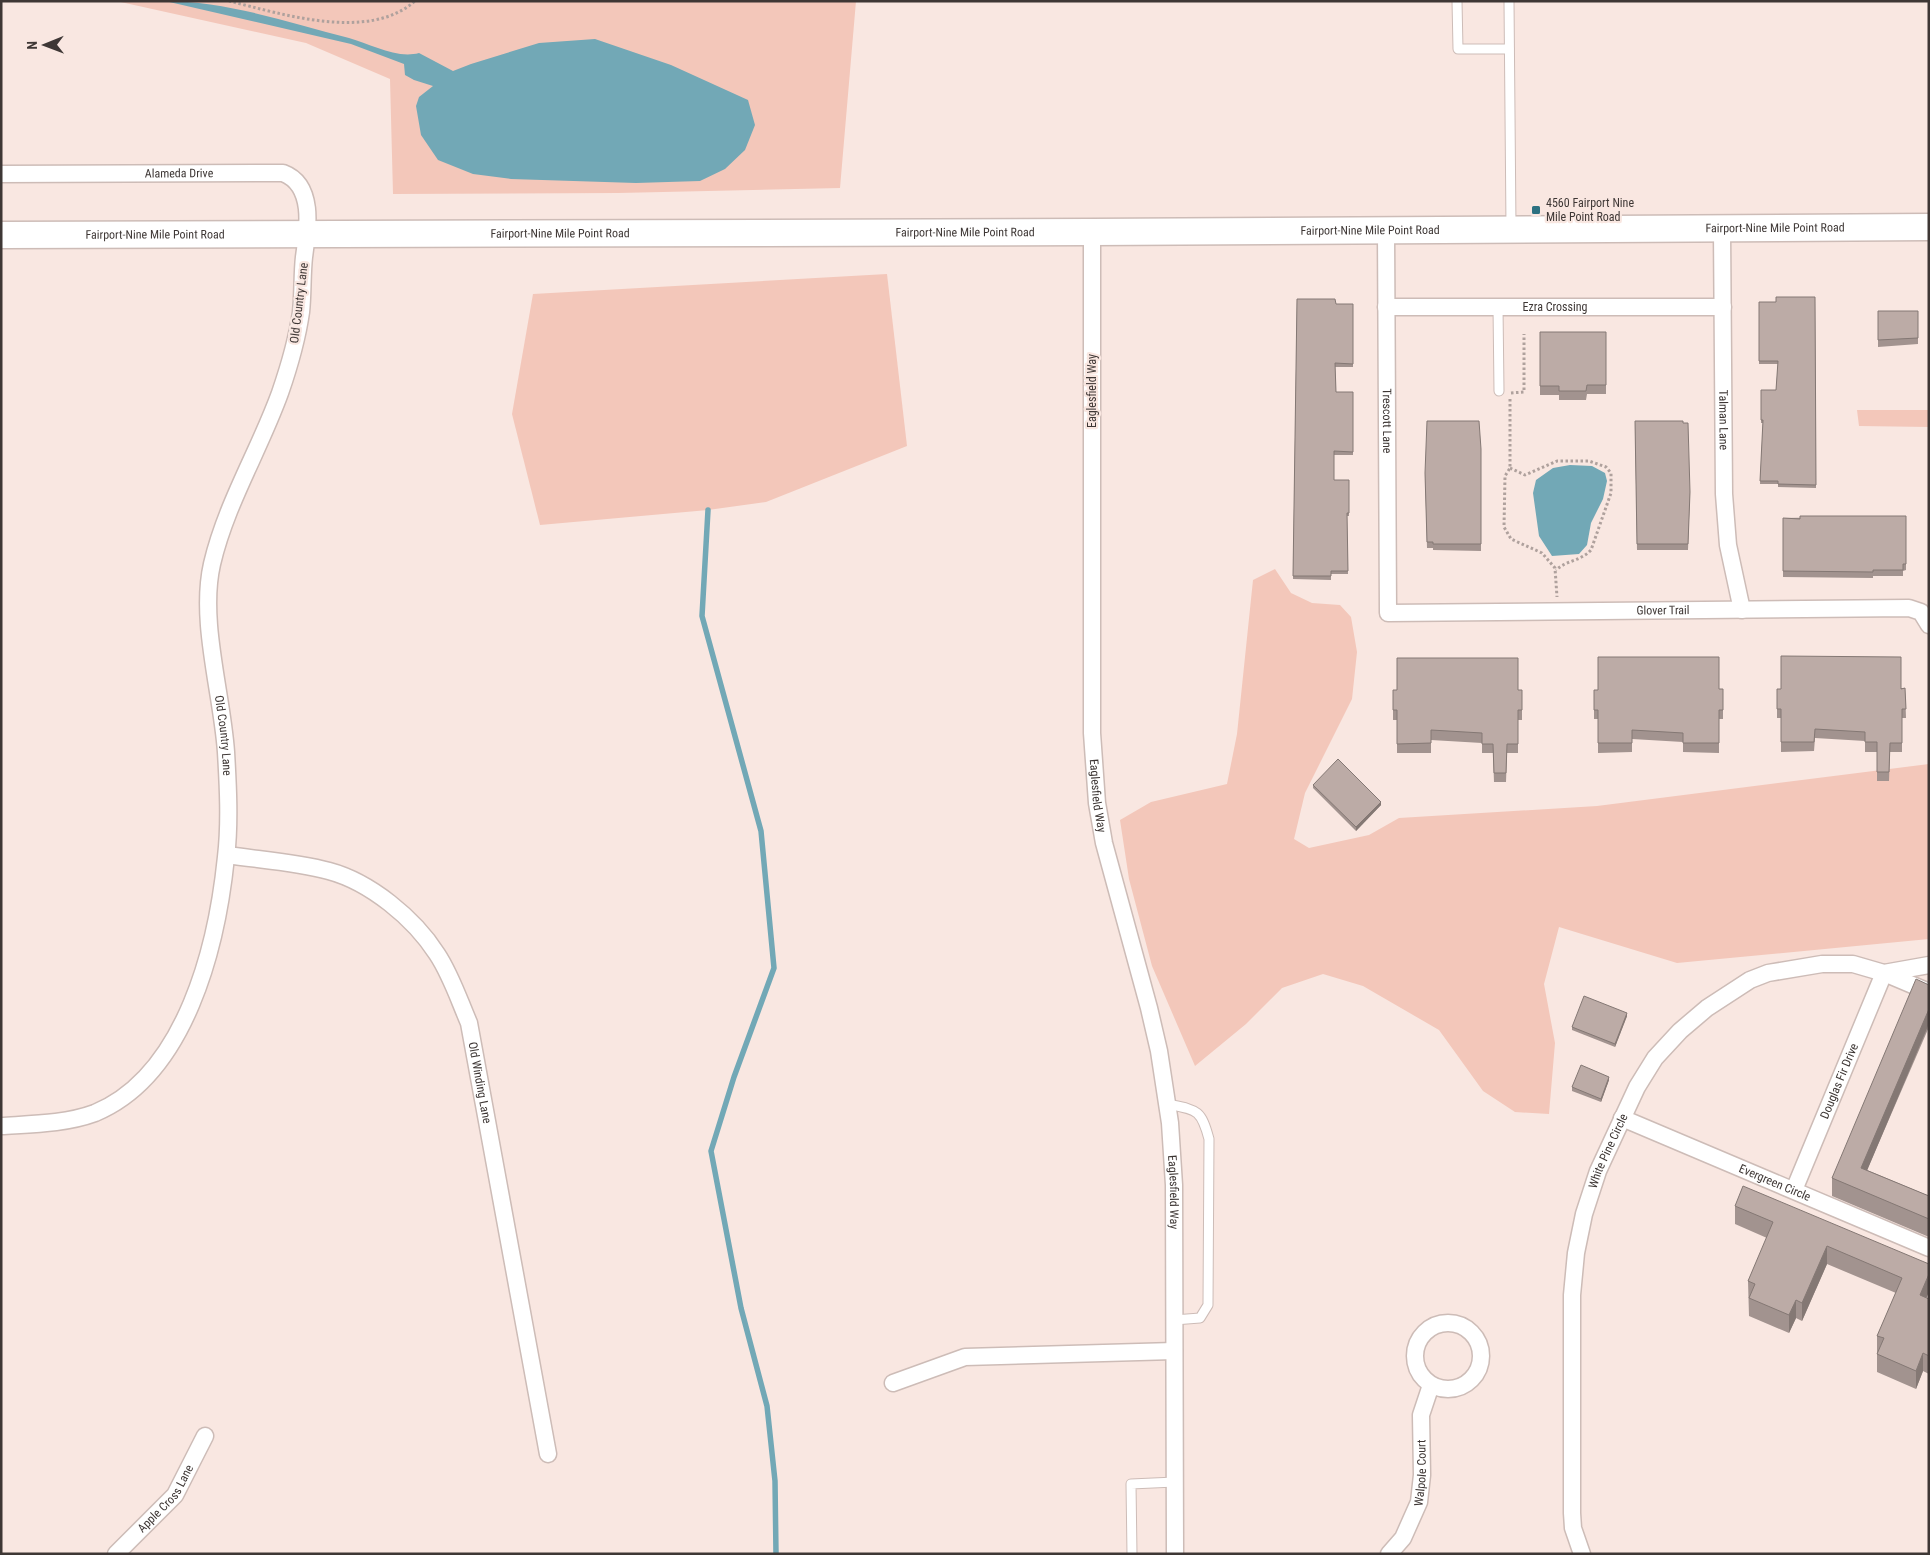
<svg xmlns="http://www.w3.org/2000/svg" width="1930" height="1555" font-family="'Roboto Condensed',sans-serif">
  <style>
    .green { fill: #f3c7ba }
    .water { fill: #72a8b6 }
    .lines { fill: none; stroke-linecap: round; stroke-linejoin: round }
    .stream { stroke: #72a8b6; stroke-width: 5.5 }
    .service-casing { stroke: #cdbcb7; stroke-width: 11 }
    .minor-casing { stroke: #cdbcb7; stroke-width: 19 }
    .primary-casing { stroke: #cdbcb7; stroke-width: 29 }
    .path { stroke: #afa19d; stroke-width: 3; stroke-dasharray: 2.5 2.5; stroke-linecap: butt }
    .service { stroke: #fff; stroke-width: 9 }
    .minor { stroke: #fff; stroke-width: 16 }
    .primary { stroke: #fff; stroke-width: 26 }
    .wall { fill: #a2938f }
    .shaded-wall { fill: #847874 }
    .building { fill: #bcaba6; stroke: #847874 }
    .poi-dot { fill: #2d7181; stroke: #f9e7e1; stroke-width: 2 }
    .labels { text-anchor: middle; dominant-baseline: central; stroke-width: 4.5; stroke-linejoin: round; paint-order: stroke }
    .street-label { font-size: 12px; fill: #3e3735; stroke: #f9e7e1 }
    .poi-label { font-size: 12px; fill: #3e3735; stroke: #f9e7e1; text-anchor: start }
  </style>
  <rect width="100%" height="100%" fill="#f9e7e1"/>
  <g class="green">
    <polygon points="116,1 856,1 840,188 618,193 393,194 390,79 306,43"/>
    <polygon points="887,274 907,446 766,502 708,510 540,525 512,414 533,294"/>
    <polygon points="1857,410 1929,410 1929,427 1859,426"/>
    <polygon points="1275,569 1291,593 1312,603 1340,605 1351,617 1357,652 1352,699 1305,793 1294,839 1309,848 1369,835 1399,818 1597,806 1929,764 1929,939 1677,963 1559,927 1544,984 1555,1043 1549,1114 1515,1112 1483,1091 1439,1030 1363,986 1323,974 1282,988 1246,1024 1195,1066 1152,966 1129,879 1120,820 1151,802 1227,784 1237,734 1253,580"/>
  </g>
  <g class="water">
    <path d="M165,1C226,1 291,23 349,38C371,44 396,59 419,53L453,71L471,64L539,43L595,39L671,65L748,100L755,125L745,150L725,169L700,181L636,183L511,179L473,174L438,160L421,135L416,106L419,97L433,86L414,80L405,75L404,64L351,44Z"/>
    <polygon points="1570,465 1592,466 1605,473 1607,481 1603,499 1591,523 1587,545 1579,554 1552,556 1539,536 1533,493 1536,480 1553,468"/>
  </g>
  <g class="lines">
    <polyline class="stream" points="708,510 702,616 761,831 774,968 734,1077 711,1151 741,1308 767,1406 775,1481 776,1554"/>
    <defs>
      <g id="service">
        <polyline points="1457,1 1458,49 1509,49"/>
        <polyline points="1509,1 1511,227"/>
        <polyline points="1498,307 1499,391"/>
        <path d="M1167,1104C1197,1110 1201,1109 1209,1139L1208,1305L1200,1318L1174,1320"/>
        <polyline points="1132,1554 1131,1484 1175,1482"/>
      </g>
      <g id="minor">
        <path id="s1" d="M1,174L283,173C315,185 308,229 304,257C302,275 303,294 301,312C297,340 289,367 280,393C259,451 226,504 212,564C199,621 222,693 226,752C228,786 230,823 226,857C217,946 186,1075 95,1113C65,1124 32,1124 1,1126"/>
        <path id="s2" d="M1386,230L1388,613L1909,608L1921,612L1929,625"/>
        <path id="s3" d="M1722,230L1724,494L1728,545L1742,610"/>
        <path id="s4" d="M1092,232V733L1097,803L1104,843L1149,1008L1159,1051L1170,1123L1174,1185L1175,1554"/>
        <path id="s5" d="M1386,307H1723"/>
        <path id="s6" d="M227,855C261,860 296,862 329,871C370,882 414,918 437,954C451,975 459,1000 469,1023L548,1454"/>
        <path id="s7" d="M1622,1118L1929,1248"/>
        <path id="s8" d="M1794,1190L1884,973L1929,992"/>
        <circle cx="1448" cy="1356" r="33"/>
        <polyline points="893,1383 965,1357 1174,1351"/>
        <path id="s9" d="M116,1554L175,1495L205,1436"/>
        <path id="s10" d="M1389,1554L1403,1538L1419,1502L1422,1475L1421,1415L1431,1385"/>
        <path id="s11" d="M1582,1554L1573,1528L1572,1513V1295L1576,1253L1584,1214L1598,1171L1637,1087L1655,1058L1680,1031L1707,1008L1750,980L1768,973L1822,964H1853L1884,973L1929,965"/>
      </g>
      <g id="primary">
        <path id="s12" d="M1,235L1092,232L1929,227"/>
      </g>
    </defs>
    <use href="#service" class="service-casing"/>
    <use href="#minor" class="minor-casing"/>
    <use href="#primary" class="primary-casing"/>
    <g class="path">
      <path d="M229,1C282,14 369,42 415,1"/>
      <polyline points="1511,393 1524,392 1524,334"/>
      <polyline points="1510,399 1510,468 1505,476 1504,527 1511,539 1542,553 1555,568 1557,597"/>
      <path d="M1510,468L1525,475L1557,461H1589L1606,467L1611,473V493L1591,550C1581,561 1567,560 1556,570"/>
    </g>
    <use href="#service" class="service"/>
    <use href="#minor" class="minor"/>
    <use href="#primary" class="primary"/>
  </g>
  <g class="wall">
    <polygon points="1815,297 1816,488 1778,487 1778,484 1760,484 1763,423 1761,423 1761,390 1776,390 1778,364 1759,364 1759,302 1776,302"/>
    <polygon points="1297,299 1336,304 1353,304 1353,367 1335,367 1336,392 1353,392 1353,455 1334,455 1334,480 1349,480 1349,516 1347,516 1348,574 1331,574 1331,580 1293,579"/>
    <polygon points="1878,311 1918,311 1918,344 1878,347"/>
    <polygon points="1540,332 1606,332 1606,394 1587,394 1586,400 1559,400 1559,395 1540,395"/>
    <polygon points="1635,421 1690,492 1688,550 1637,550"/>
    <polygon points="1481,449 1481,551 1433,550 1433,548 1427,548 1425,473"/>
    <polygon points="1906,516 1906,570 1903,571 1903,576 1873,576 1873,578 1783,577 1783,518"/>
    <polygon points="1905,688 1906,718 1902,718 1902,752 1890,752 1889,781 1877,781 1877,752 1865,752 1865,741 1815,738 1814,751 1781,752 1781,718 1777,718 1777,689"/>
    <polygon points="1723,689 1723,719 1719,719 1719,753 1683,752 1683,742 1632,739 1632,752 1598,753 1598,719 1594,719 1594,690"/>
    <polygon points="1393,690 1522,690 1522,720 1518,720 1518,753 1507,753 1506,782 1494,782 1493,753 1482,753 1482,743 1431,740 1431,753 1397,753 1397,720 1393,720"/>
    <polygon points="1313,785 1381,805 1356,831 1313,788"/>
    <polygon points="1929,985 1929,1027 1867,1170 1929,1196 1929,1237 1832,1196 1832,1178"/>
    <polygon points="1627,1016 1615,1047 1572,1030 1572,1027"/>
    <polygon points="1609,1080 1601,1102 1572,1091 1572,1087"/>
    <polygon points="1735,1206 1929,1264 1926,1298 1929,1299 1929,1374 1923,1371 1916,1389 1877,1372 1877,1336 1896,1293 1827,1264 1802,1321 1796,1318 1789,1333 1749,1316 1748,1281 1767,1238 1735,1224"/>
  </g>
  <g class="shaded-wall">
    <polygon points="1381,802 1381,805 1356,831 1356,827"/>
    <polygon points="1928,1008 1928,1026 1861,1185 1861,1168"/>
    <polygon points="1627,1013 1627,1016 1615,1047 1615,1044"/>
    <polygon points="1609,1077 1609,1080 1601,1102 1601,1099"/>
    <polygon points="1827,1246 1827,1264 1802,1321 1802,1303"/>
    <polygon points="1929,1274 1929,1292 1920,1313 1920,1295"/>
    <polygon points="1796,1300 1796,1318 1789,1333 1789,1315"/>
    <polygon points="1923,1353 1923,1371 1916,1389 1916,1371"/>
  </g>
  <g class="building">
    <polygon points="1776,297 1815,297 1816,485 1778,484 1778,481 1760,481 1763,420 1761,420 1761,390 1776,390 1778,361 1759,361 1759,302 1776,302"/>
    <polygon points="1297,299 1335,299 1336,304 1353,304 1353,364 1335,363 1336,392 1353,392 1353,452 1334,451 1334,480 1349,480 1349,513 1347,513 1348,571 1331,571 1331,576 1293,576"/>
    <polygon points="1878,311 1918,311 1918,338 1878,340"/>
    <polygon points="1540,332 1606,332 1606,385 1587,385 1586,391 1559,391 1559,386 1540,386"/>
    <polygon points="1427,421 1479,421 1481,449 1481,544 1433,544 1433,542 1427,542 1425,473"/>
    <polygon points="1635,421 1683,421 1683,423 1688,423 1690,492 1688,544 1637,544"/>
    <polygon points="1800,516 1906,516 1906,564 1903,564 1903,570 1873,570 1873,572 1783,571 1783,518 1800,519"/>
    <polygon points="1781,656 1901,657 1901,689 1905,688 1906,709 1902,709 1902,743 1890,743 1889,772 1877,772 1877,742 1865,742 1865,732 1815,729 1814,742 1781,742 1781,709 1777,709 1777,689 1781,689"/>
    <polygon points="1598,657 1719,657 1719,689 1723,689 1723,710 1719,710 1719,743 1683,743 1683,733 1632,730 1632,743 1598,743 1598,710 1594,710 1594,690 1598,690"/>
    <polygon points="1397,658 1518,658 1518,690 1522,690 1522,710 1518,710 1518,744 1507,744 1506,773 1494,773 1493,744 1482,744 1482,733 1431,730 1431,743 1397,744 1397,710 1393,710 1393,690 1397,690"/>
    <polygon points="1338,759 1381,802 1356,827 1313,785"/>
    <polygon points="1916,979 1929,985 1929,1009 1861,1168 1929,1196 1929,1219 1832,1178"/>
    <polygon points="1584,996 1627,1013 1615,1044 1572,1027"/>
    <polygon points="1581,1065 1609,1077 1601,1099 1572,1087"/>
    <polygon points="1743,1186 1929,1264 1929,1274 1920,1295 1929,1299 1929,1356 1923,1353 1916,1371 1877,1354 1884,1338 1877,1336 1902,1278 1827,1246 1802,1303 1796,1300 1789,1315 1749,1298 1755,1284 1748,1281 1773,1222 1735,1206"/>
  </g>
  <rect class="poi-dot" x="1531" y="205" width="10" height="10" rx="2.5"/>
  <g class="labels">
    <g class="street-label">
      <text stroke="none"><textPath href="#s1" startOffset="178">Alameda Drive</textPath></text>
      <text stroke="none"><textPath href="#s12" startOffset="1774">Fairport-Nine Mile Point Road</textPath></text>
      <text stroke="none"><textPath href="#s12" startOffset="1369">Fairport-Nine Mile Point Road</textPath></text>
      <text stroke="none"><textPath href="#s12" startOffset="964">Fairport-Nine Mile Point Road</textPath></text>
      <text stroke="none"><textPath href="#s12" startOffset="559">Fairport-Nine Mile Point Road</textPath></text>
      <text stroke="none"><textPath href="#s12" startOffset="154">Fairport-Nine Mile Point Road</textPath></text>
      <text transform="translate(299 303) rotate(-83)">Old Country Lane</text>
      <text stroke="none"><textPath href="#s5" startOffset="169">Ezra Crossing</textPath></text>
      <text transform="translate(1092 391) rotate(-90)">Eaglesfield Way</text>
      <text stroke="none"><textPath href="#s2" startOffset="191">Trescott Lane</textPath></text>
      <text stroke="none"><textPath href="#s3" startOffset="190">Talman Lane</textPath></text>
      <text stroke="none"><textPath href="#s2" startOffset="658">Glover Trail</textPath></text>
      <text stroke="none"><textPath href="#s1" startOffset="872">Old Country Lane</textPath></text>
      <text stroke="none"><textPath href="#s4" startOffset="564">Eaglesfield Way</textPath></text>
      <text stroke="none"><textPath href="#s6" startOffset="379">Old Winding Lane</textPath></text>
      <text stroke="none"><textPath href="#s8" startOffset="118">Douglas Fir Drive</textPath></text>
      <text stroke="none"><textPath href="#s11" startOffset="410">White Pine Circle</textPath></text>
      <text stroke="none"><textPath href="#s7" startOffset="166">Evergreen Circle</textPath></text>
      <text stroke="none"><textPath href="#s4" startOffset="969">Eaglesfield Way</textPath></text>
      <text stroke="none"><textPath href="#s10" startOffset="90">Walpole Court</textPath></text>
      <text stroke="none"><textPath href="#s9" startOffset="75">Apple Cross Lane</textPath></text>
    </g>
    <g class="poi-label">
      <text x="1546" y="203">4560 Fairport Nine<tspan x="1546" dy="14">Mile Point Road</tspan></text>
    </g>
  </g>
  <rect width="1930" height="1555" fill="none" stroke="#3e3735" stroke-width="5"/>
  <g transform="translate(45 45) rotate(269)" stroke="#f9e7e1" stroke-width="4" paint-order="stroke">
  <path d="M0-4L9 19L0 12L-9 19Z" fill="#3e3735"/>
  <text y="-8" font-size="14" font-weight="bold" text-anchor="middle" fill="#3e3735">N</text>
  </g>
</svg>
